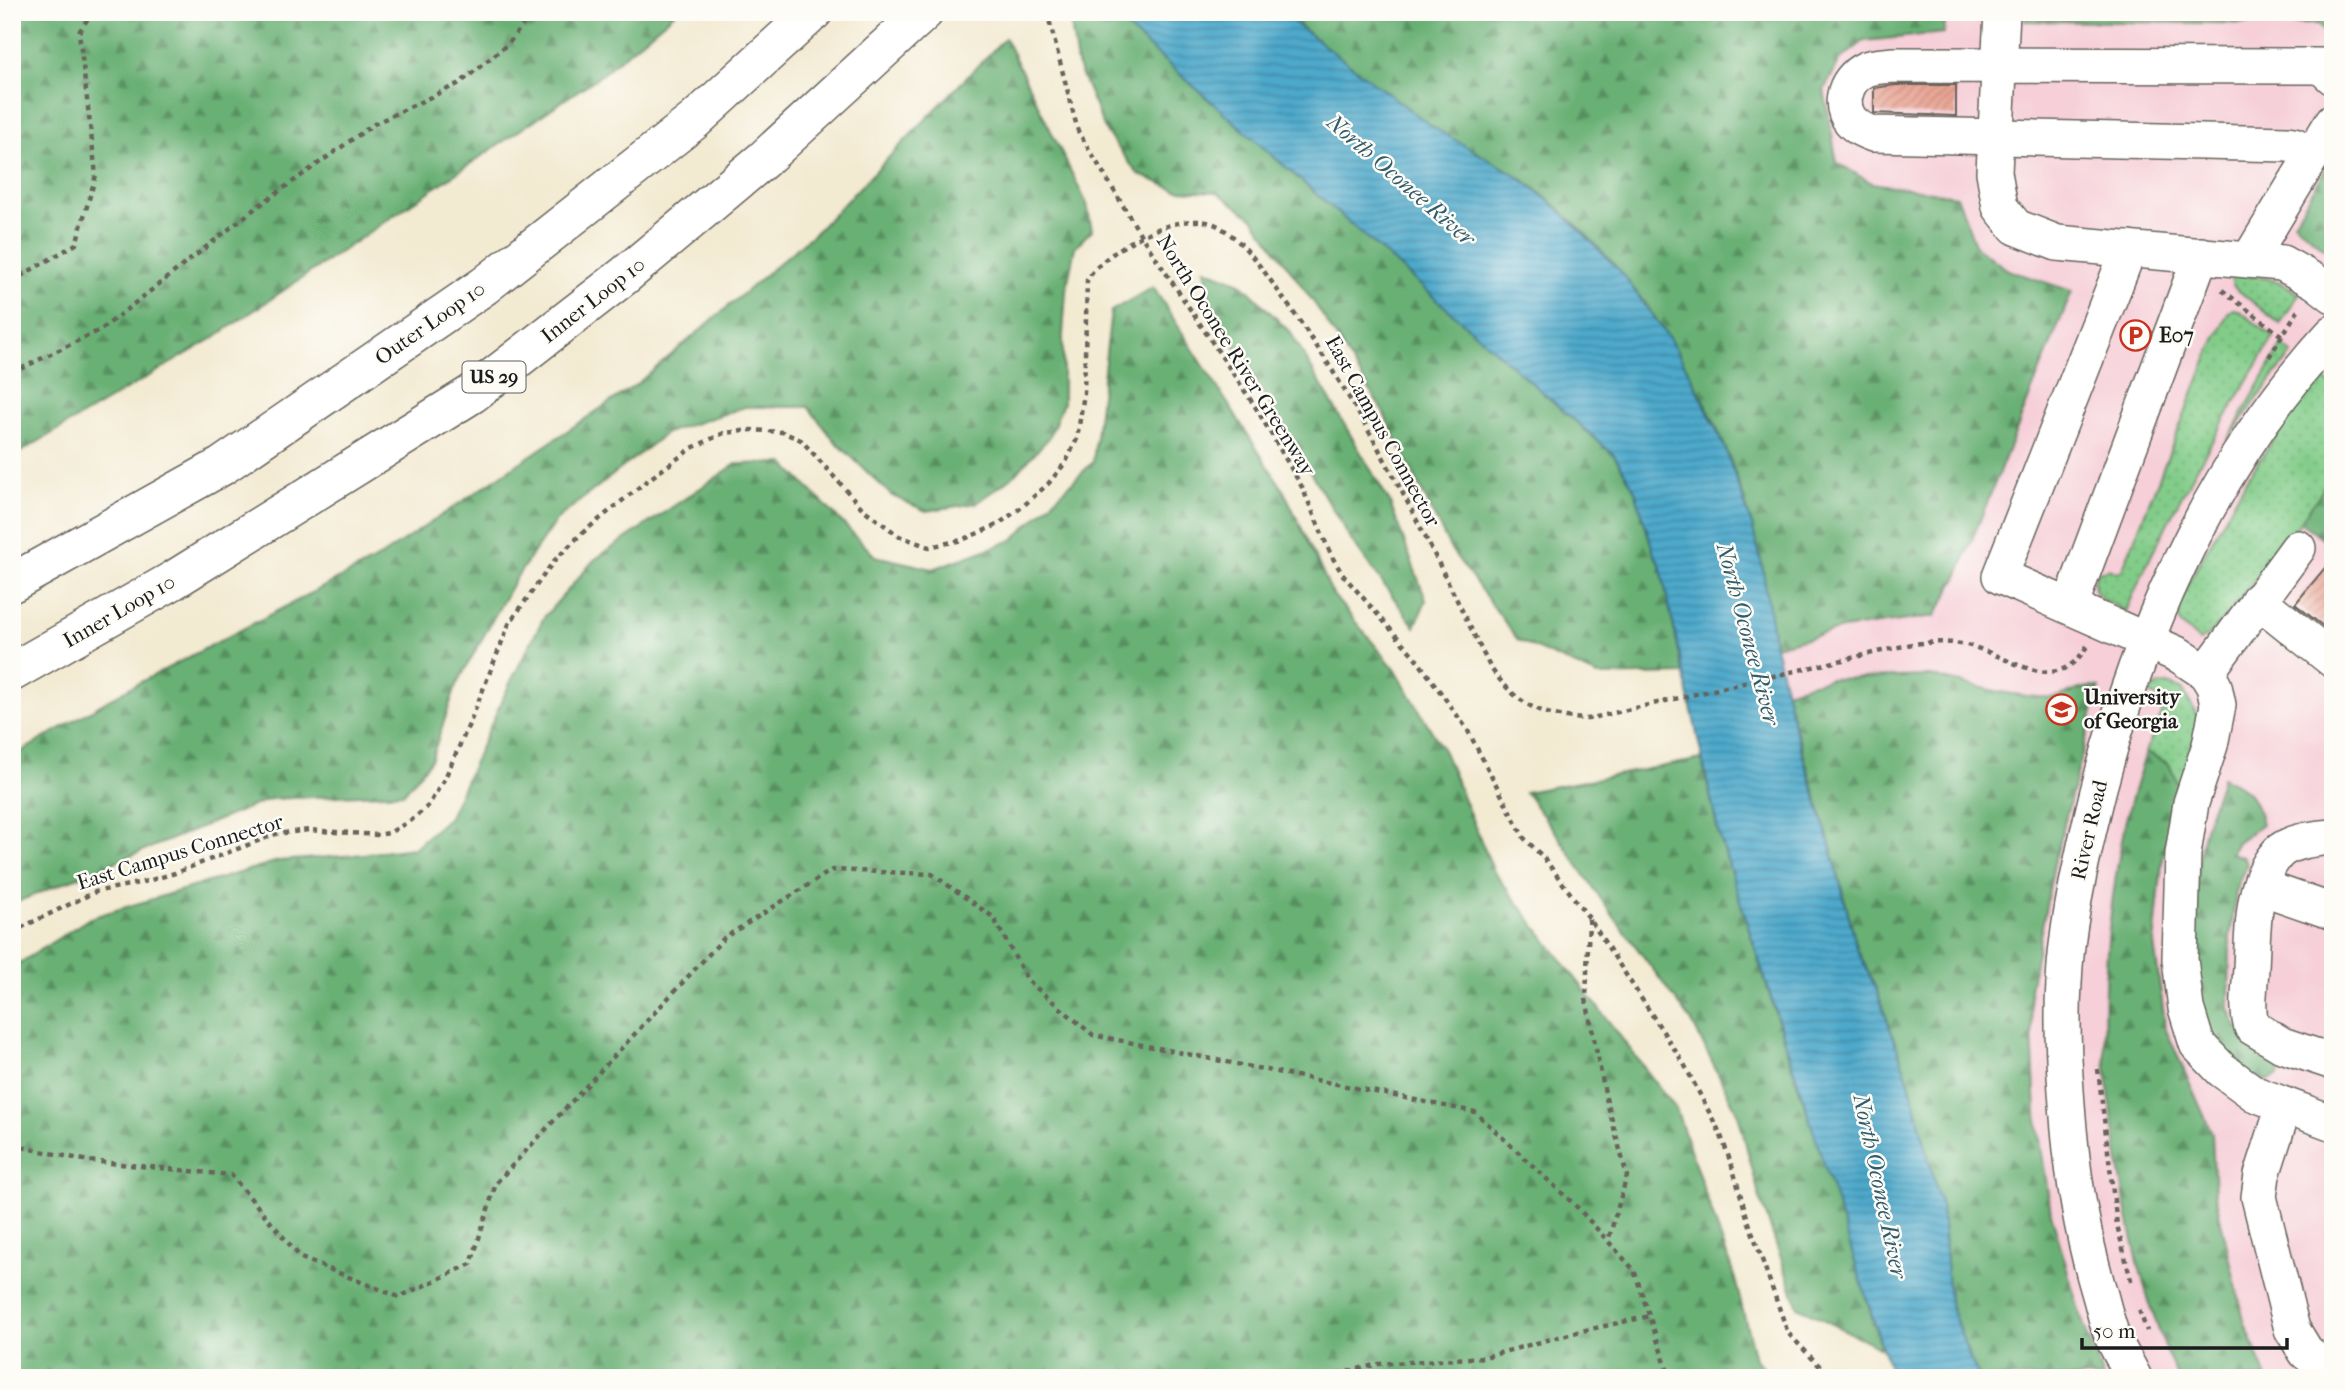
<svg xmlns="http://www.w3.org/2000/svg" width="2345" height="1390" font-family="'IM FELL French Canon',serif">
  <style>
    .built { fill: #f6cfd8 }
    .grass { fill: url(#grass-dots); stroke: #4f7452; stroke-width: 2 }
    .forest { fill: url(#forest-firs); stroke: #426648; stroke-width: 2 }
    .water { fill: url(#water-rules); stroke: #346274; stroke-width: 2 }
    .building { fill: url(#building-hatch) }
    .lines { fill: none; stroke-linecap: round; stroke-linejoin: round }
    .minor-casing { stroke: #67645c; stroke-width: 38 }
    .highway-casing { stroke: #67645c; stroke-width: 41 }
    .path { stroke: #67645c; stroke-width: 4.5; stroke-dasharray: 5 5; stroke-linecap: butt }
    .minor { stroke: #fff; stroke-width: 35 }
    .highway { stroke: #fff; stroke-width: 38 }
    .labels { text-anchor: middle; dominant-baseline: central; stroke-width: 5; stroke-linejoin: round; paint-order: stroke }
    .shield { fill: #fdfcf7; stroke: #605f5e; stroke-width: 2 }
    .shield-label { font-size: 19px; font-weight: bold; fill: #1c1c1c }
    .street-label { font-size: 21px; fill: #1c1c1c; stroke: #fdfcf7 }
    .poi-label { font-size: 21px; font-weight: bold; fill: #1c1c1c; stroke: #fdfcf7; text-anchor: start }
    .water-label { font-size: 23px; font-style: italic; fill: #325b6b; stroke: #fdfcf7 }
  </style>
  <defs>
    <pattern id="grass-dots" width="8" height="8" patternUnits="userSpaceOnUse" patternTransform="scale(1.75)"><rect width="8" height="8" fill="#82cc89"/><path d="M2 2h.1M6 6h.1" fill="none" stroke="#70af76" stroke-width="1.8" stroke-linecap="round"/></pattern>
    <pattern id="forest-firs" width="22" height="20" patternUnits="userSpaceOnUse" patternTransform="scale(1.75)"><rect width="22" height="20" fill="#69b075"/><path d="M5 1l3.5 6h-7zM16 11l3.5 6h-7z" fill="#568e5f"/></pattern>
    <pattern id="water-rules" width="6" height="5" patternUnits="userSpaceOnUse" patternTransform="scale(1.75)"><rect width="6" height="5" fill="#4da9cb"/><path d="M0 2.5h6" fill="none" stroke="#3f89a4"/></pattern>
    <pattern id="building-hatch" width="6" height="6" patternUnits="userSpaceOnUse" patternTransform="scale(1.75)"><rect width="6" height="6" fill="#e89e8d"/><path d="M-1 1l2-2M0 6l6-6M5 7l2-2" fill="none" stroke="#bb8072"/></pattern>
  </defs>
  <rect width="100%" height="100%" fill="#fdfcf7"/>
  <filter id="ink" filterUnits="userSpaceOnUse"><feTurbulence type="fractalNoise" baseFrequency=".0143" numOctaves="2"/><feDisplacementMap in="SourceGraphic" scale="14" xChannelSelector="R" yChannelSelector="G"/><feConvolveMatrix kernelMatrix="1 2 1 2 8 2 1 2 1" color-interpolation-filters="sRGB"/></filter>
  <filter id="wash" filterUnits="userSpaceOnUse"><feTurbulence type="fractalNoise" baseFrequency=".00686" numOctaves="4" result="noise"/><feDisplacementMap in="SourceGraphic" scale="28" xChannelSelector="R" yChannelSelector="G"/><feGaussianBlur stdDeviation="1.57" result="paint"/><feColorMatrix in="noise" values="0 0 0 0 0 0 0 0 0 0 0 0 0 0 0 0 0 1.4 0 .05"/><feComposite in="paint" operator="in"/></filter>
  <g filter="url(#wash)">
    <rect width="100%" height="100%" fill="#f3ead2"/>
    <polygon class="built" points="1280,12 2333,12 2333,1378 1980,1378 1949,1301 1942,1211 1877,991 1858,951 1830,844 1794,726 1767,606"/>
    <g class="grass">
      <path d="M2230,275C2258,277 2276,276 2299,294L2280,324L2234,287Z"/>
      <path d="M2233,309L2238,310L2274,337C2220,426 2167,515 2126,611C2108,603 2085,595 2098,572L2110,569L2117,573L2122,570L2213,344L2229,312Z"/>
      <polygon points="2282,345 2293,353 2271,380 2227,441"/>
      <polygon points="2319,375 2333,387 2333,475 2290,537 2211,634 2199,641 2180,623 2177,608 2191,578 2249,475"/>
      <polygon points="2167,684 2183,690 2197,716 2199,723 2179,788 2169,764 2146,752 2166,701 2147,693 2159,685"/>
    </g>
    <g class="forest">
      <polygon points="12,12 676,12 601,75 212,339 12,457"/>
      <polygon points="1069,12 1109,12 1614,455 1635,490 1654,554 1660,564 1684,674 1598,676 1518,640 1450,548 1382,410 1317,307 1253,218 1217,192 1176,190 1138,174 1106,132 1077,64"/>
      <path d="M1280,12H1946L1944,33L1864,41L1841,59L1824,90L1837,163L1872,183L1957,196L1976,247L2008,270L2072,291L1956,580L1935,616L1843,629L1775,646C1770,619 1767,590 1761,563C1729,417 1650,279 1532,186C1501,163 1464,148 1432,127C1380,91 1331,50 1280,12Z"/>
      <polygon points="2025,12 2333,12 2333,47 2318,24 2025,21"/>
      <polygon points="1005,38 1087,204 1092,230 1075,247 1066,291 1063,335 1063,403 1049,438 1012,477 977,503 926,511 892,496 835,441 808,407 745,407 666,433 557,519 514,581 456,686 431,760 404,793 270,799 12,904 12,757 129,688 375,560 637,384 818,230"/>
      <polygon points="2333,157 2333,248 2328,252 2294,222"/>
      <polygon points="1205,269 1241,283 1291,333 1389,501 1426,600 1415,627 1351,540 1212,308"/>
      <polygon points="1153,287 1284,491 1333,595 1395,669 1444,752 1494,872 1676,1109 1735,1279 1755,1359 1776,1378 12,1378 12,968 90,918 278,861 354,855 414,848 449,817 509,685 544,617 594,560 736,464 784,463 875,556 933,569 1013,540 1093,462 1111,311"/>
      <polygon points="2333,475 2333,531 2326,541 2300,522"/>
      <path d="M1930,676C1964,683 2019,699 2052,697C2070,696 2079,684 2099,688L2054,864L2030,989L2036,1113L2051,1213L2080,1314L2103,1378H1980L1970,1359L1949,1301L1942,1211L1909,1082L1877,991L1858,951L1830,844L1785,691L1828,679Z"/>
      <path d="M2146,752L2169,764L2179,788L2162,863L2154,944L2166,1030L2212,1133L2215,1195L2245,1324L2267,1378H2178C2144,1303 2126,1223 2116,1142C2112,1112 2106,1081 2105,1052C2102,978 2110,901 2124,829C2129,803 2139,777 2146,752Z"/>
      <polygon points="1702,759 1718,831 1796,1079 1841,1211 1881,1348 1798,1307 1759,1195 1738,1114 1692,1022 1605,905 1556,833 1525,792"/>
      <path d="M2222,777C2248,789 2256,796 2262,824L2237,842L2231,853L2243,857L2247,864L2237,886L2230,937L2229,1008L2236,1026L2281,1063L2278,1076L2264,1082C2245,1072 2224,1056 2212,1038C2185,998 2193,873 2205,828C2210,810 2217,794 2222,777Z"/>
    </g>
    <polygon class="water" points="1109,12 1280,12 1433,127 1512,173 1532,187 1563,213 1621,272 1669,338 1690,374 1725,448 1752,525 1762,565 1775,646 1794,726 1830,844 1858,951 1877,991 1909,1082 1942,1211 1949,1301 1970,1359 1980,1378 1892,1378 1718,831 1660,564 1654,554 1635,490 1614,455"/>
    <g id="blocks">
      <g class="building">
        <polygon points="1895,85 1956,85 1956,116 1874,113 1874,88"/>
        <polygon points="2333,558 2333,634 2295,604"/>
      </g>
    </g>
  </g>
  <g filter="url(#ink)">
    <use href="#blocks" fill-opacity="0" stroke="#67645c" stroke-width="2"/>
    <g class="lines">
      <defs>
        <g id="minor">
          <polyline points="2002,12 1994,172 2000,207 2016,227 2057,243 2282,263 2316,282 2333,295"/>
          <path d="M2313,155L2294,145L2287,144L1873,134C1868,132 1862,130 1858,127C1835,112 1843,79 1866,69C1874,66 1885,66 1894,65L2321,66L2333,77"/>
          <polyline points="2129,249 2000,576 2179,655 2206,673 2214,686 2218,705 2210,745 2191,803 2183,854 2180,959 2186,1008 2197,1044 2222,1070 2255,1094 2333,1123"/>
          <polyline points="2249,260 2333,121"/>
          <polyline points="2258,600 2333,660"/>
          <polyline points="2070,606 2201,255"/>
          <polyline points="2206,673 2298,548"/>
          <path d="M2333,837C2317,838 2288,841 2277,854C2251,884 2253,931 2251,968C2250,988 2246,1009 2252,1027L2282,1045L2333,1062"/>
          <polyline points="2261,887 2333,912"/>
          <polyline points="2284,1106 2262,1175 2259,1197 2292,1329 2306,1352 2323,1365 2333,1369"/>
          <path d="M2134,1378C2127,1364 2119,1351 2113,1338C2107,1324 2104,1309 2100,1295C2083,1238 2074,1187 2069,1129C2065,1081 2061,1031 2064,983C2066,932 2077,882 2088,833C2129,652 2205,471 2333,333"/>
        </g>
        <g id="highway">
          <polyline points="12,583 222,466 484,286 695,120 813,12"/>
          <polyline points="12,672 172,581 472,394 624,276 764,159 924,12"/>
        </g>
      </defs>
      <use href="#minor" class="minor-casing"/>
      <use href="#highway" class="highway-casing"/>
      <g class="path">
        <polyline points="1047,12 1078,131 1142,237 1256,408 1302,487 1331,555 1343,575 1415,657 1467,729 1524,838 1543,857 1589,918 1684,1064 1720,1133 1732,1166 1747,1217 1788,1333 1831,1378"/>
        <polyline points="12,281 76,244 96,175 79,32 92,12"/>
        <polyline points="2222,290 2282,336"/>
        <polyline points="2269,357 2300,307"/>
        <polyline points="12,373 102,329 257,207 374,124 460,83 509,43 532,12"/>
        <polyline points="1589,919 1586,999 1606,1098 1627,1176 1608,1241"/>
        <path d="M12,932L95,892L148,881L175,873L276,834L309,830L377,835L389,833L413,819L428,806L445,778L471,720L509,624L553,562L581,534L648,480L692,448L724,433L752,430L782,432L801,440L863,509L899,536L929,547L962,540L997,525L1022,507L1048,484L1066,462L1077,439L1084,393L1087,280C1106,248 1185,205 1220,227C1248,245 1267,276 1286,302C1369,416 1428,542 1490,667C1518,706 1542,717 1588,719L1912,644C1930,642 1947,641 1966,645C2009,654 2055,700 2087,646"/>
        <polyline points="2098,1069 2117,1225 2132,1284"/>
        <polyline points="12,1145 89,1161 231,1175 301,1258 399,1297 471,1264 496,1183 724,938 832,870 932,874 993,917 1028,981 1093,1035 1475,1112 1578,1208 1634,1270 1670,1378"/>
        <polyline points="2139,1310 2147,1331"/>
        <polyline points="1319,1378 1379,1364 1485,1357 1577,1332 1650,1316"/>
      </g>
      <use href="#minor" class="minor"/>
      <use href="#highway" class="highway"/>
    </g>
  </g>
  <defs>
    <symbol id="parking-ring" viewBox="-11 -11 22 22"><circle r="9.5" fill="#fdfcf7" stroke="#c8321e" stroke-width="1.5"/><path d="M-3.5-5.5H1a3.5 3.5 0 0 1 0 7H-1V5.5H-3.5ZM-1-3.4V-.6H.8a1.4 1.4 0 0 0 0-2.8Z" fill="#c8321e"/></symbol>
    <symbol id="university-ring" viewBox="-11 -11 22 22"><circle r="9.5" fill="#fdfcf7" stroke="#c8321e" stroke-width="1.5"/><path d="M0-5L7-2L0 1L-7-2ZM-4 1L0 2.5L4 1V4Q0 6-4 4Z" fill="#c8321e"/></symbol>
  </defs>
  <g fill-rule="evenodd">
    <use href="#parking-ring" x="2118" y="318" width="35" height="35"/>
    <use href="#university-ring" x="2044" y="692" width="35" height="35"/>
  </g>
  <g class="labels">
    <rect class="shield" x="462.5" y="361.5" width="63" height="31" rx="5"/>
    <g class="shield-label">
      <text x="494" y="377">US 29</text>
    </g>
    <g class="street-label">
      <text transform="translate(593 300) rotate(-38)">Inner Loop 10</text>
      <text transform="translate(430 323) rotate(-35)">Outer Loop 10</text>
      <text transform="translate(1236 355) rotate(58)">North Oconee River Greenway</text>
      <text transform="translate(1383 431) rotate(61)">East Campus Connector</text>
      <text transform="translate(119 611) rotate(-30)">Inner Loop 10</text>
      <text transform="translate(2089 830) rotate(-77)">River Road</text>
      <text transform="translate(180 852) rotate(-17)">East Campus Connector</text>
    </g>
    <g class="poi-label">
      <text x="2159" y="335">E07</text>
      <text x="2084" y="697">University<tspan x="2084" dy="24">of Georgia</tspan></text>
    </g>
    <g class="water-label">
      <text transform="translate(1401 180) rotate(41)">North Oconee River</text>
      <text transform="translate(1748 634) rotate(75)">North Oconee River</text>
      <text transform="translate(1880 1186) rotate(78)">North Oconee River</text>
    </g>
  </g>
  <rect width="2345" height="1390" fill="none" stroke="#fdfcf7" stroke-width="42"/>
  <path d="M2082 1338v10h205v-10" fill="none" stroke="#1c1c1c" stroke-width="3.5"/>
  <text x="2093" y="1338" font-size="21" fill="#1c1c1c" stroke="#fdfcf7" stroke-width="5" paint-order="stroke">50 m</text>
</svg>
